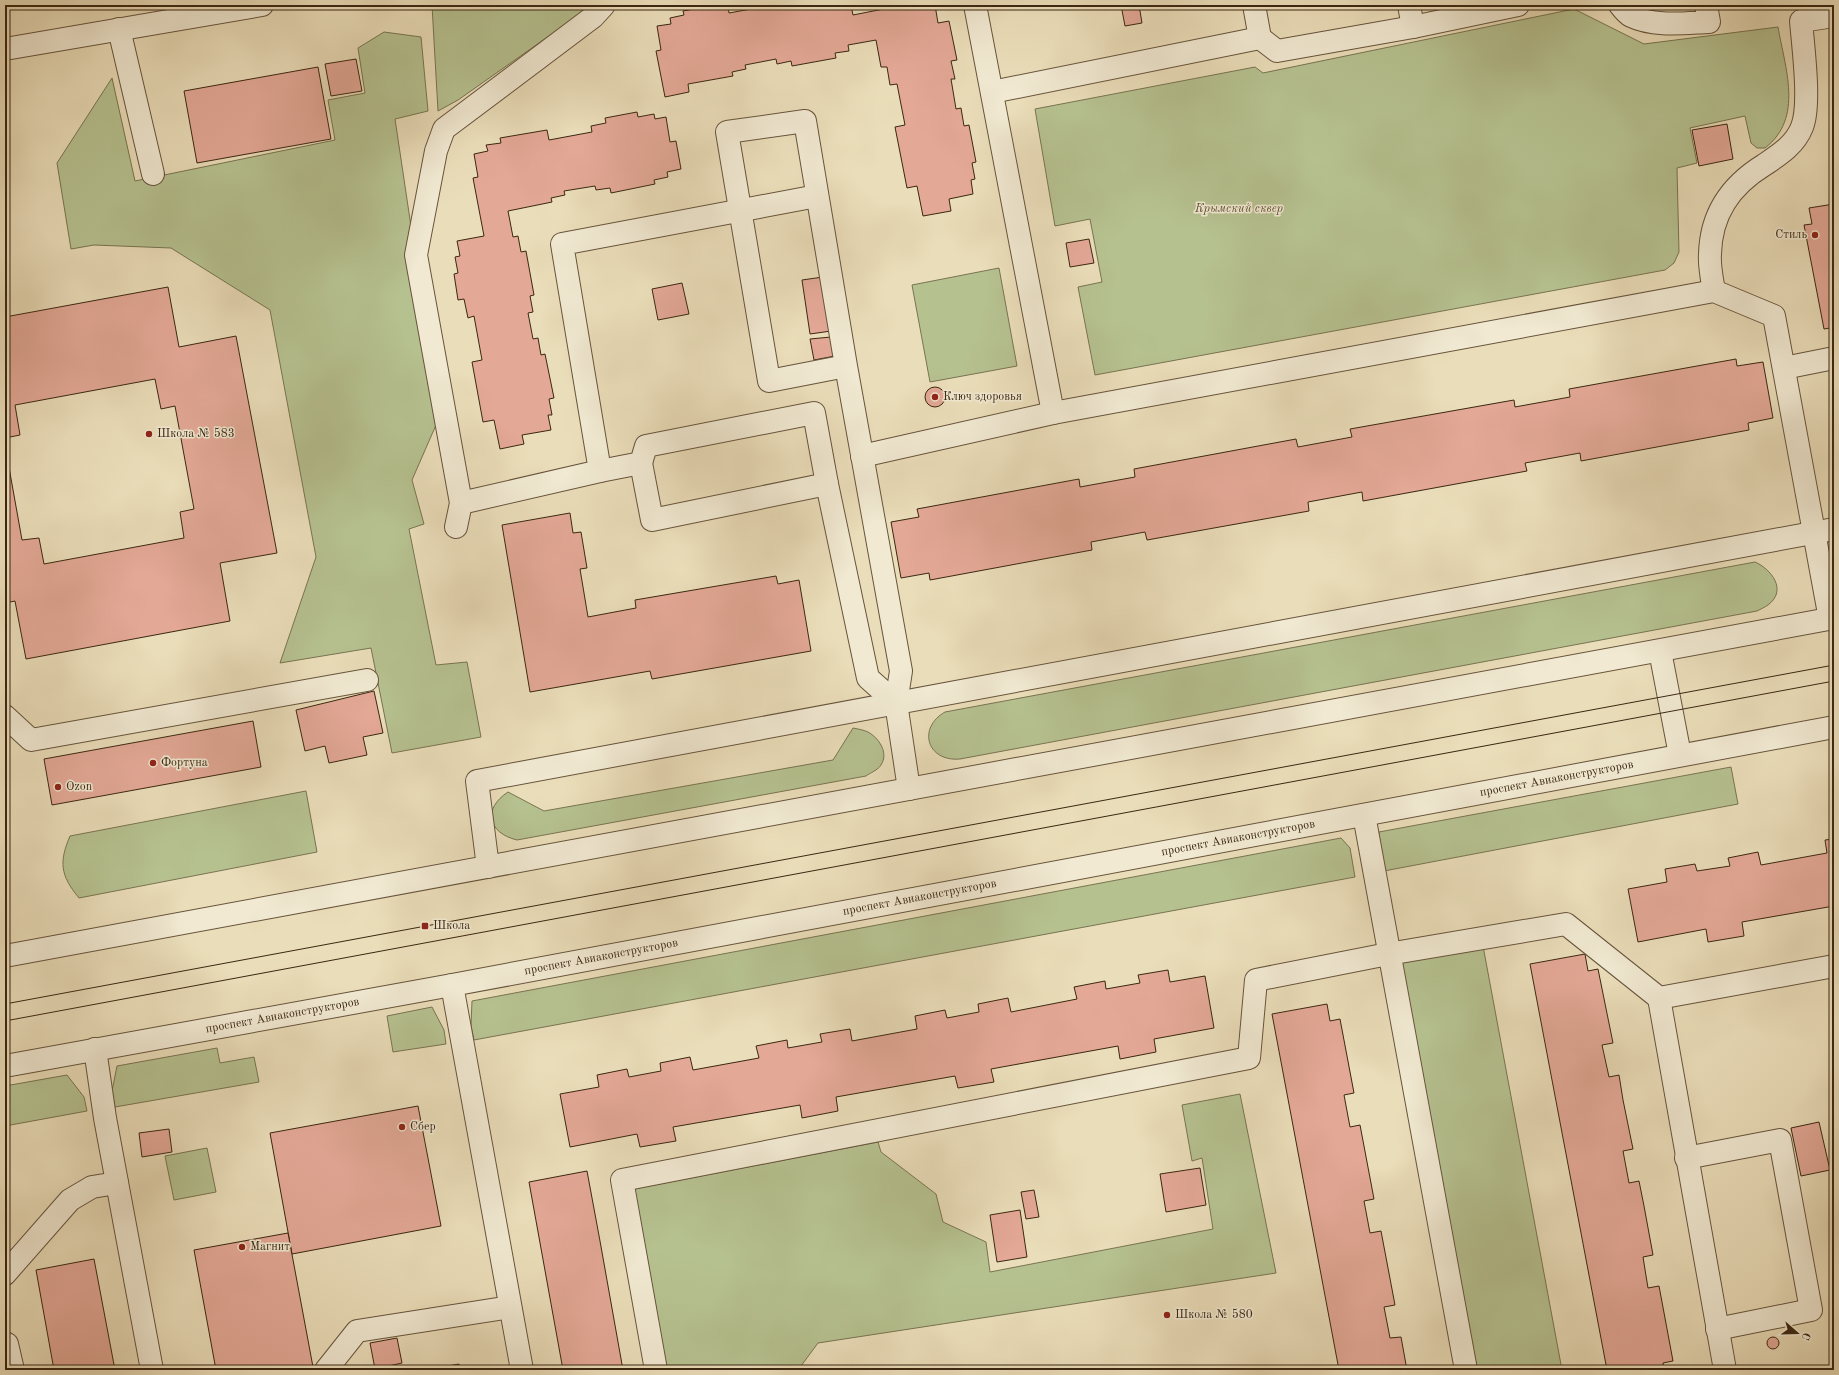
<svg xmlns="http://www.w3.org/2000/svg" width="1839" height="1375" font-family="'Old Standard TT',serif">
  <style>
    .green { fill: #b6c190; stroke: #787451 }
    .building { fill: #e3a896; stroke: #3b2712 }
    .lines { fill: none; stroke-linecap: round; stroke-linejoin: round }
    .minor-casing { stroke: #67543c; stroke-width: 24 }
    .minor { stroke: #f1e9d2; stroke-width: 22 }
    .tram { stroke: #3b2712; stroke-width: 1 }
    .poi-dot { fill: #8f2418; stroke: #f1e9d2; stroke-width: 1.5 }
    .labels { text-anchor: middle; dominant-baseline: central; stroke-width: 3; stroke-linejoin: round; paint-order: stroke }
    .park-label { font-size: 12px; font-style: italic; fill: #5a4e32; stroke: #f1e9d2 }
    .poi-label { font-size: 12px; fill: #3b2712; stroke: #f1e9d2; text-anchor: start }
    .street-label { font-size: 12px; fill: #3b2712; stroke: #f1e9d2 }
  </style>
  <rect width="100%" height="100%" fill="#eaddb9"/>
  <filter id="stains"><feTurbulence type="fractalNoise" baseFrequency=".005" numOctaves="4"/><feColorMatrix values="0 0 0 0 .2 0 0 0 0 .09 0 0 0 0 .02 0 0 0 .5 -.17"/></filter>
  <radialGradient id="worn" r=".72"><stop offset=".6" stop-color="#630" stop-opacity="0"/><stop offset="1" stop-color="#630" stop-opacity=".3"/></radialGradient>
  <g class="green">
    <polygon points="432,5 593,5 458,100 438,111"/>
    <path d="M1574,9L1644,44L1778,27C1785,68 1804,118 1765,148H1757L1751,143L1745,116L1690,128L1697,163L1677,168L1679,252L1674,263L1665,270L1095,375L1078,287L1102,282L1090,219L1055,226L1035,109L1255,67L1263,73Z"/>
    <polygon points="384,32 421,37 428,111 395,119 412,233 436,425 412,480 424,524 409,529 436,665 467,662 481,737 392,753 371,648 280,663 316,557 270,310 171,248 94,245 71,249 57,163 112,78 135,181 335,140 328,100 365,93 358,48"/>
    <polygon points="999,268 1017,366 930,382 912,285"/>
    <path d="M1755,562C1771,569 1788,590 1768,605C1765,607 1761,609 1757,611L960,759C927,762 917,728 945,712Z"/>
    <path d="M853,728C858,729 864,730 868,732C879,738 889,753 881,765C878,770 870,773 866,776L517,840C488,833 482,809 508,792L544,811L833,760Z"/>
    <polygon points="1731,767 1738,804 1384,871 1379,844 1379,832"/>
    <path d="M306,791L317,852L79,898C60,875 59,862 70,836Z"/>
    <polygon points="1341,838 1350,848 1355,877 474,1040 471,1026 472,1001"/>
    <polygon points="1483,946 1562,1370 1476,1370 1400,960"/>
    <polygon points="432,1007 444,1030 446,1044 393,1052 387,1016"/>
    <polygon points="217,1048 220,1063 254,1057 259,1082 115,1107 112,1091 117,1066"/>
    <polygon points="67,1075 84,1097 87,1111 5,1126 5,1086"/>
    <polygon points="1240,1094 1276,1273 818,1343 798,1370 665,1370 633,1189 878,1142 881,1152 936,1194 943,1222 986,1242 990,1272 1213,1229 1202,1158 1192,1161 1182,1105"/>
    <polygon points="207,1148 216,1192 174,1200 165,1156"/>
  </g>
  <g class="building">
    <polygon points="716,5 728,5 729,13 773,5 851,5 853,15 904,5 908,5 909,9 935,5 938,23 949,21 957,60 951,61 955,79 951,79 956,109 961,108 964,126 969,125 976,162 972,163 975,179 971,180 973,194 949,199 951,211 923,216 917,186 907,188 895,127 905,125 897,84 890,85 887,67 881,67 876,40 848,45 849,51 835,53 836,58 792,66 791,61 777,64 776,59 745,65 746,69 732,72 733,76 688,84 689,92 665,97 656,51 661,50 657,26 671,24 670,18 684,15 683,11"/>
    <polygon points="1121,5 1139,5 1142,23 1125,26"/>
    <polygon points="356,59 362,91 331,96 325,64"/>
    <polygon points="318,67 331,139 197,163 184,91"/>
    <polygon points="637,112 638,117 654,114 655,119 666,117 670,142 676,141 681,169 667,172 668,177 654,180 655,184 611,193 610,188 596,190 595,186 564,191 565,195 551,198 552,202 508,211 513,237 518,236 521,252 526,251 534,295 530,296 533,312 528,313 533,339 538,338 541,355 545,354 554,398 549,399 552,415 548,415 551,430 522,435 524,444 500,449 494,420 483,422 472,362 482,360 474,316 468,318 464,299 458,300 454,274 458,273 455,257 460,256 457,241 484,236 473,178 478,177 474,154 488,151 486,145 501,143 500,138 547,130 549,140 592,132 591,126 606,123 605,118"/>
    <polygon points="1727,124 1733,159 1699,166 1692,130"/>
    <polygon points="1834,204 1834,346 1830,328 1824,329 1804,225 1812,224 1809,208"/>
    <polygon points="1089,239 1094,263 1070,267 1066,243"/>
    <polygon points="823,277 831,331 810,334 802,280"/>
    <polygon points="682,283 689,314 658,320 652,289"/>
    <polygon points="168,287 179,347 236,336 277,553 220,563 230,621 26,659 15,601 5,603 5,445 22,540 39,538 44,564 184,538 180,512 194,509 175,406 161,409 155,379 15,405 20,435 5,438 5,317"/>
    <polygon points="831,337 835,356 814,360 810,339"/>
    <polygon points="1736,359 1737,366 1763,362 1773,418 1748,423 1749,430 1581,461 1580,453 1525,463 1527,471 1363,501 1362,492 1308,502 1309,511 1147,540 1145,532 1091,542 1092,550 930,580 929,573 901,578 891,522 919,517 917,509 1079,479 1080,487 1135,477 1134,469 1296,439 1298,447 1352,437 1350,429 1514,400 1515,407 1570,397 1569,389"/>
    <circle cx="935" cy="397" r="10"/>
    <polygon points="570,513 573,533 581,532 587,568 580,569 588,617 636,608 635,600 776,576 778,584 799,580 811,651 652,679 650,671 530,692 502,525"/>
    <polygon points="374,691 383,733 363,737 367,755 329,763 325,746 305,751 296,710"/>
    <polygon points="253,721 261,767 52,805 44,759"/>
    <polygon points="1834,839 1834,906 1742,922 1744,936 1708,942 1706,929 1638,942 1628,889 1667,882 1665,869 1695,864 1697,871 1730,866 1728,858 1758,852 1761,865 1827,853 1825,840"/>
    <polygon points="1585,954 1588,971 1598,969 1613,1043 1602,1045 1609,1077 1619,1075 1623,1100 1633,1149 1623,1151 1629,1183 1639,1181 1644,1206 1653,1255 1643,1257 1648,1288 1659,1286 1673,1361 1663,1363 1664,1370 1607,1370 1530,964"/>
    <polygon points="1168,970 1170,982 1205,976 1214,1028 1154,1039 1156,1052 1120,1059 1118,1046 991,1069 994,1082 958,1088 955,1076 836,1097 838,1111 802,1118 800,1105 673,1127 676,1141 640,1147 637,1134 570,1147 560,1094 599,1087 597,1075 627,1069 629,1077 661,1071 660,1063 690,1057 693,1070 759,1058 756,1046 787,1040 788,1048 822,1042 820,1034 850,1029 852,1041 917,1029 915,1016 945,1010 947,1018 979,1012 978,1004 1008,998 1011,1012 1077,999 1074,987 1105,981 1106,989 1140,983 1138,975"/>
    <polygon points="1327,1004 1330,1021 1340,1019 1354,1093 1344,1095 1350,1127 1360,1125 1374,1199 1364,1201 1370,1233 1381,1231 1395,1305 1384,1307 1390,1338 1401,1337 1407,1370 1339,1370 1272,1014"/>
    <polygon points="418,1106 441,1226 292,1254 270,1133"/>
    <polygon points="1819,1122 1830,1170 1801,1176 1791,1128"/>
    <polygon points="169,1129 172,1152 142,1157 139,1133"/>
    <polygon points="1200,1168 1206,1205 1166,1212 1160,1174"/>
    <polygon points="587,1171 600,1241 623,1370 563,1370 529,1182"/>
    <polygon points="1034,1190 1039,1217 1026,1219 1021,1192"/>
    <polygon points="1020,1210 1027,1257 997,1262 990,1215"/>
    <polygon points="288,1233 313,1367 296,1370 216,1370 194,1250"/>
    <polygon points="94,1259 115,1370 54,1370 36,1270"/>
    <circle cx="1773" cy="1343" r="6"/>
    <polygon points="397,1338 402,1363 375,1369 370,1343"/>
    <polygon points="459,1364 460,1370 426,1370"/>
  </g>
  <g class="lines">
    <defs>
      <g id="minor">
        <polyline points="975,5 1053,413"/>
        <polyline points="1254,5 1260,38 1277,51 1413,27 1409,5"/>
        <path d="M1620,5C1623,9 1627,14 1631,16C1654,27 1684,23 1709,22L1706,5"/>
        <polyline points="1413,27 1518,5"/>
        <polyline points="119,29 153,174"/>
        <polyline points="5,49 262,5"/>
        <polyline points="992,92 1260,38"/>
        <path d="M1714,291C1712,279 1709,266 1710,254C1711,214 1730,186 1764,165C1779,155 1795,145 1802,127C1811,105 1803,46 1801,21L1834,16"/>
        <polyline points="846,366 769,381 727,132 805,121 846,366 901,671 896,703 909,789"/>
        <polyline points="1784,368 1834,358"/>
        <polyline points="862,456 1053,413 1714,291 1774,316 1830,619"/>
        <polyline points="641,463 652,520 827,484"/>
        <polyline points="600,471 641,463 646,446 814,413 827,484 868,678 896,703"/>
        <polyline points="461,503 600,471 562,244 817,196"/>
        <polyline points="456,527 461,503 416,255 436,151 444,129 593,17 604,5"/>
        <polyline points="1660,651 1680,755"/>
        <polyline points="5,716 31,740 367,680"/>
        <polyline points="1364,815 1466,1370"/>
        <polyline points="488,867 477,781 1834,529"/>
        <polyline points="5,956 1834,618"/>
        <polyline points="452,985 522,1370"/>
        <polyline points="1659,998 1725,1370"/>
        <polyline points="95,1049 105,1118 152,1370"/>
        <path id="s1" d="M5,1066L452,985L1834,727"/>
        <polyline points="1686,1158 1780,1140 1811,1310 1717,1329"/>
        <polyline points="5,1274 70,1200 92,1187 117,1183"/>
        <polyline points="5,1343 7,1344 13,1370"/>
        <polyline points="326,1370 357,1331 510,1307"/>
        <polyline points="656,1370 622,1180 1249,1058 1256,980 1388,954 1566,924 1659,998 1834,966"/>
      </g>
    </defs>
    <use href="#minor" class="minor-casing"/>
    <use href="#minor" class="minor"/>
    <g class="tram">
      <polyline points="5,1004 1834,665"/>
      <polyline points="5,1021 1834,681"/>
    </g>
  </g>
  <g class="poi-dot">
    <circle cx="1815" cy="235" r="4"/>
    <circle cx="935" cy="397" r="4"/>
    <circle cx="149" cy="434" r="4"/>
    <circle cx="153" cy="763" r="4"/>
    <circle cx="58" cy="787" r="4"/>
    <rect x="421" y="922" width="8" height="8" rx="2"/>
    <circle cx="402" cy="1127" r="4"/>
    <circle cx="242" cy="1247" r="4"/>
    <circle cx="1167" cy="1315" r="4"/>
  </g>
  <g class="labels">
    <g class="park-label">
      <text x="1239" y="209">Крымский сквер</text>
    </g>
    <g class="poi-label">
      <text x="1807" y="235" text-anchor="end">Стиль</text>
      <text x="943" y="397">Ключ здоровья</text>
      <text x="157" y="434">Школа № 583</text>
      <text x="161" y="763">Фортуна</text>
      <text x="66" y="787">Ozon</text>
      <text x="433" y="926">Школа</text>
      <text x="410" y="1127">Сбер</text>
      <text x="250" y="1247">Магнит</text>
      <text x="1175" y="1315">Школа № 580</text>
    </g>
    <g class="street-label">
      <text stroke="none"><textPath href="#s1" startOffset="1578">проспект Авиаконструкторов</textPath></text>
      <text stroke="none"><textPath href="#s1" startOffset="1254">проспект Авиаконструкторов</textPath></text>
      <text stroke="none"><textPath href="#s1" startOffset="930">проспект Авиаконструкторов</textPath></text>
      <text stroke="none"><textPath href="#s1" startOffset="606">проспект Авиаконструкторов</textPath></text>
      <text stroke="none"><textPath href="#s1" startOffset="282">проспект Авиаконструкторов</textPath></text>
    </g>
  </g>
  <rect width="1839" height="1375" fill="none" stroke="#eaddb9" stroke-width="20"/>
  <rect x="6" y="6" width="1827" height="1363" fill="none" stroke="#3b2712" stroke-width="2"/>
  <rect x="10" y="10" width="1819" height="1355" fill="none" stroke="#3b2712"/>
  <g transform="translate(1797 1333) rotate(110)" stroke="#f1e9d2" stroke-width="3" paint-order="stroke">
  <path d="M0-3L7 15L0 10L-7 15Z" fill="#3b2712"/>
  <text y="-6" font-size="11" font-weight="bold" text-anchor="middle" fill="#3b2712">С</text>
  </g>
  <rect width="100%" height="100%" filter="url(#stains)"/>
  <rect width="100%" height="100%" fill="url(#worn)"/>
</svg>
